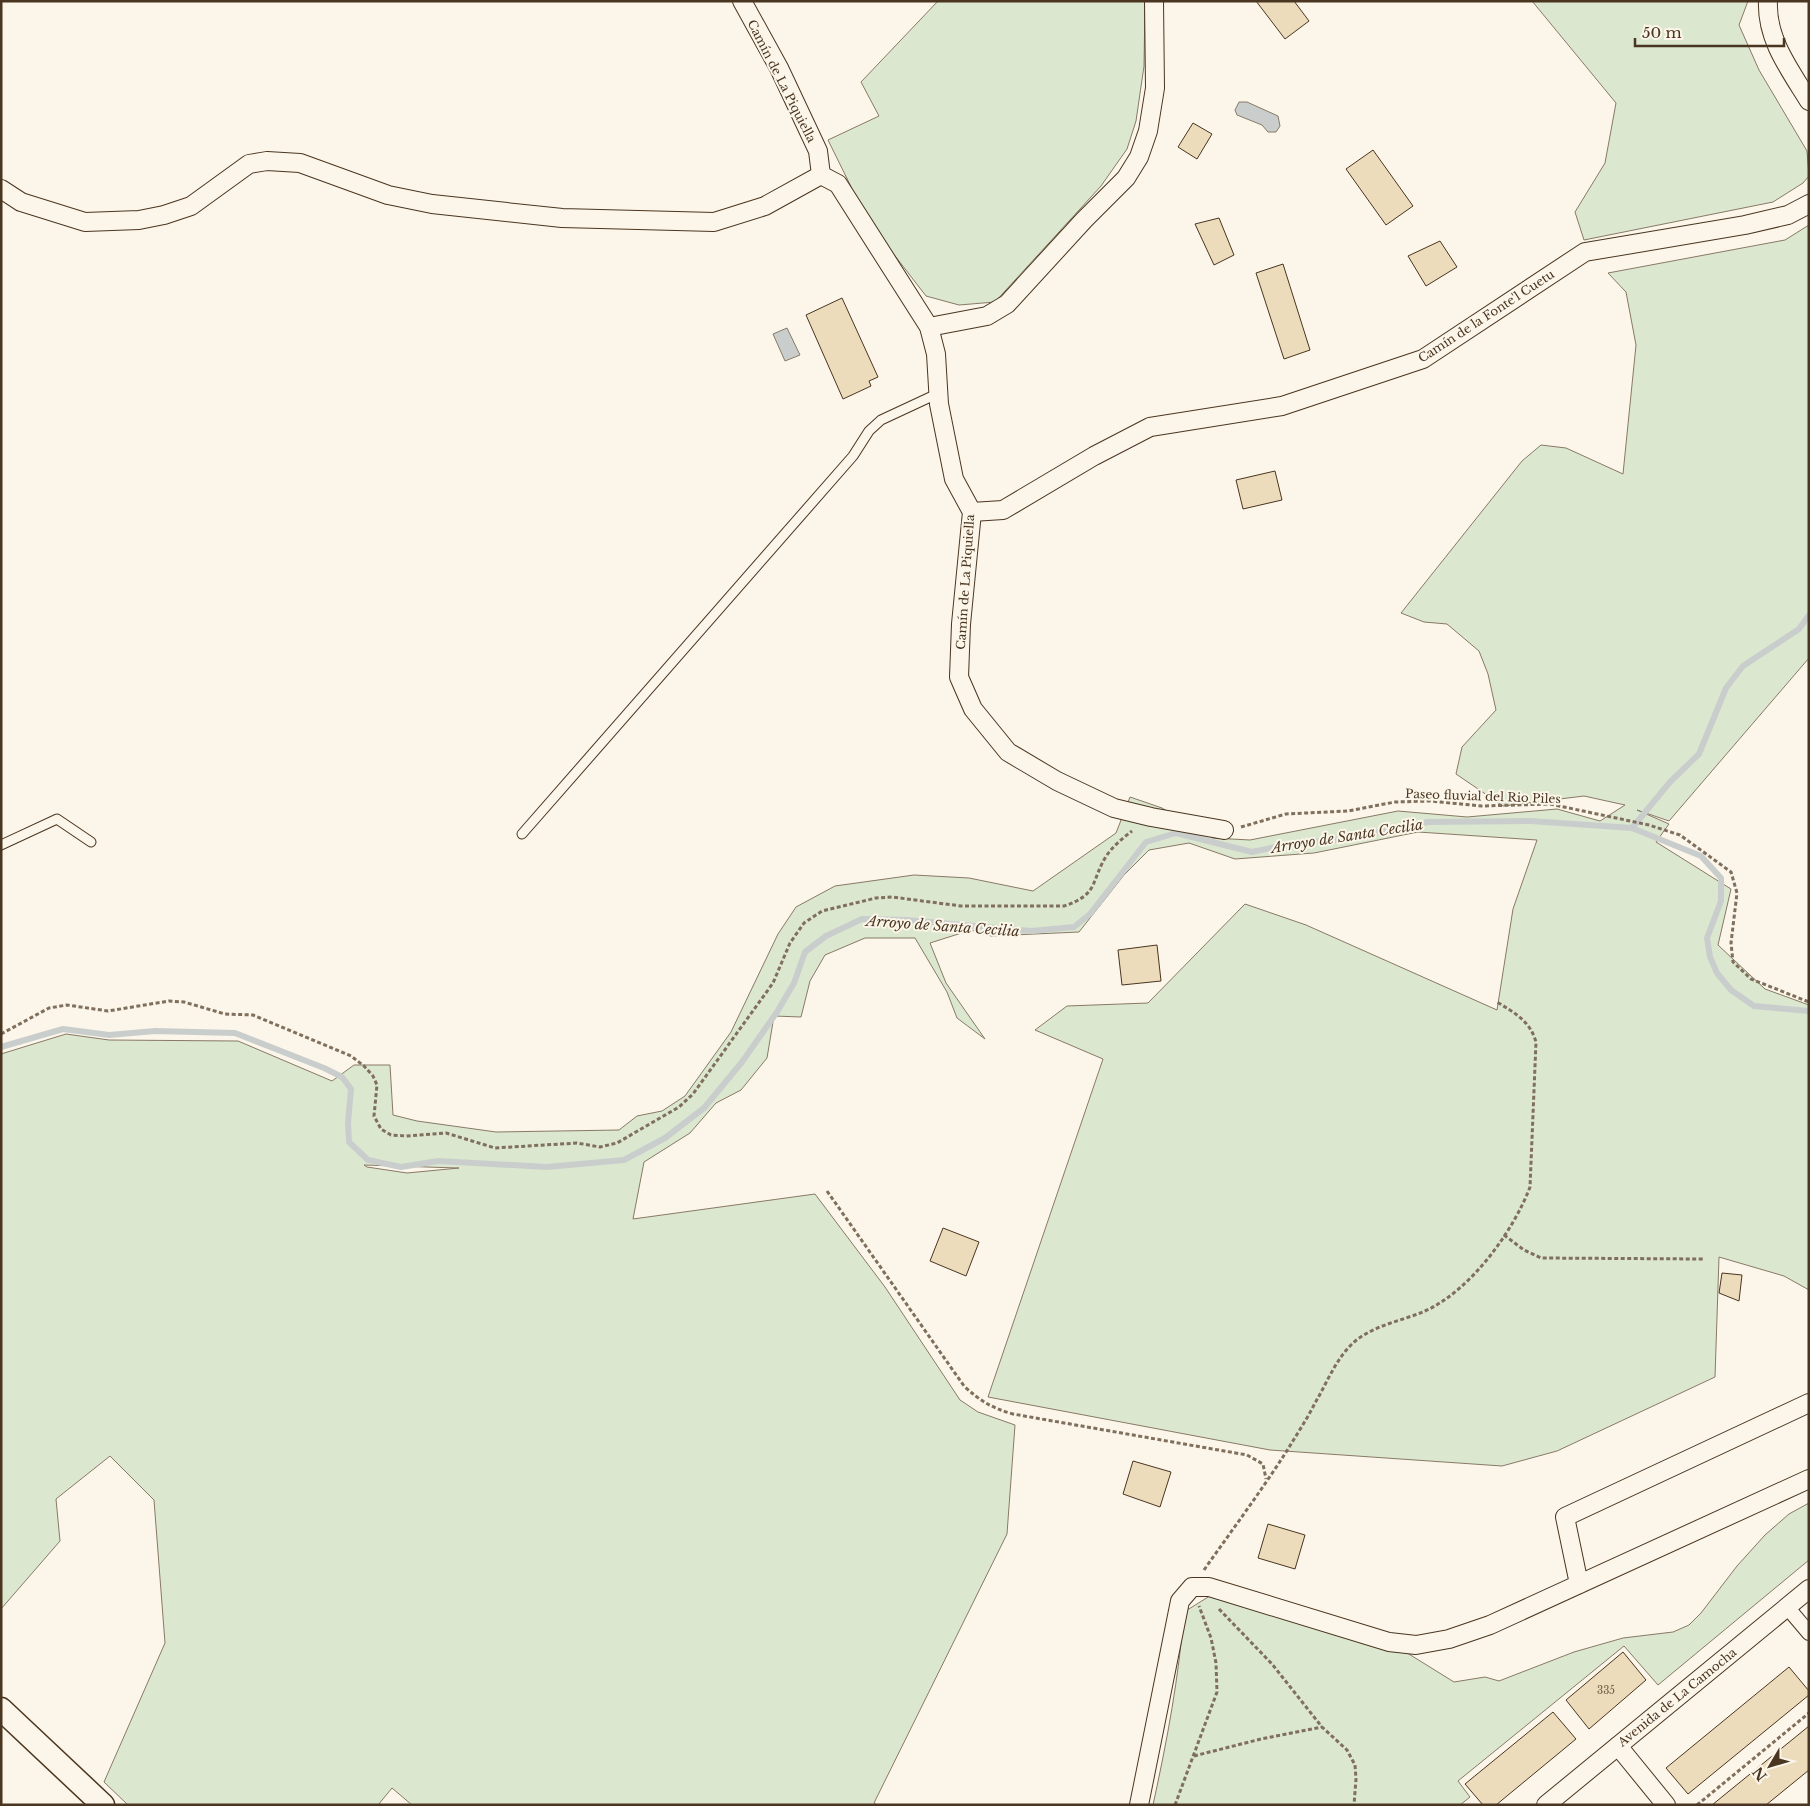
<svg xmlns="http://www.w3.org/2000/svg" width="1810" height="1806" font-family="'Libre Baskerville',serif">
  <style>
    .green { fill: #dce7d0; stroke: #887966; fill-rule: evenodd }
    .water { fill: #c9cecd; stroke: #887966 }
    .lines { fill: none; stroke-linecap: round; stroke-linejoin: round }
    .stream { stroke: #c9cecd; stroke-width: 6 }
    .building { fill: #ecdcbc; stroke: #4a3520 }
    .service-casing { stroke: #4a3520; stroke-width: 11 }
    .pedestrian-casing { stroke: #4a3520; stroke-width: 16 }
    .minor-casing { stroke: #4a3520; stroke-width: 20 }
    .tertiary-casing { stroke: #4a3520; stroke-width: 25 }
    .path { stroke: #7f6f5c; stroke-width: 3; stroke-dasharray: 4 2.5; stroke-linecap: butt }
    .service { stroke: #fbf6e9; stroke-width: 9 }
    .pedestrian { stroke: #fbf6e9; stroke-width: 14 }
    .minor { stroke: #fbf6e9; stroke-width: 18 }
    .tertiary { stroke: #fbf6e9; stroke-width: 22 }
    .labels { text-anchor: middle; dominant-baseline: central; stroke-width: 4; stroke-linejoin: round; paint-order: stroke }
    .number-label { font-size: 10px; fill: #725f47 }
    .street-label { font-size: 12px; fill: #4a3520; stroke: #fbf6e9 }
    .water-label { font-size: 14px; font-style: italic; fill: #4a3520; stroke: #fbf6e9 }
  </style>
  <rect width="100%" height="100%" fill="#fbf6e9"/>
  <g class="green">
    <polygon points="938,1 1145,1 1144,66 1136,121 1127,149 1101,186 995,302 959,305 926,296 868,221 828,140 879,116 861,82"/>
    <polygon points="1532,1 1748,1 1739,25 1759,70 1807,151 1809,176 1803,183 1773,202 1584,240 1575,212 1605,163 1616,103"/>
    <path d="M1809,225V658L1669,821L1637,810L1669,824L1656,842L1731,889L1718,945L1765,989L1809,1005V1290L1784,1276L1719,1257L1715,1377L1557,1451L1502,1466L1270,1450L988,1397L1103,1059L1035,1030L1067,1006L1148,1003L1245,904L1306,925L1497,1010L1513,909L1537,840L1418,832L1314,853L1235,859L1189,843L1149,850L1124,875L1079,932L991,936L971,930L930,943L946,983L985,1039L957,1018L947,992L915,938H865L825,955L810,981L801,1017L774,1016L767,1058L741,1090L716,1103L690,1133L644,1162L633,1219L815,1194L885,1287L960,1400L978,1412L1015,1425L1007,1534L874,1803L877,1805H412L392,1788L378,1805H128L104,1782L165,1643L154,1500L110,1456L56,1499L60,1541L1,1609V1054L66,1034L109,1040L238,1041L332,1081L354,1065H390L393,1115L417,1121L496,1132L619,1130L637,1116L662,1111L685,1096L731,1032L778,934L796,907L835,886L914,875L969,878L1033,891L1116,833L1130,797L1162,808L1213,838L1250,840L1398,811L1467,817L1557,809L1600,821L1625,805L1584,796L1503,806L1456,774L1462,747L1496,710L1488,674L1479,651L1447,624L1424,622L1401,613L1522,461L1541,445L1566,448L1623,474L1636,345L1626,292L1608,273L1785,240ZM364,1165L458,1168H459L407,1173L367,1167Z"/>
    <path d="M1809,1503V1560L1658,1685L1624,1646L1458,1781L1470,1797L1460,1805H1153C1167,1741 1179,1677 1184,1612L1213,1594L1295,1618L1365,1644L1404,1651L1454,1682L1485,1677L1499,1681L1574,1652L1623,1638L1673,1632L1689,1625L1701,1613L1737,1566L1765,1535L1789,1514Z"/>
  </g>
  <g class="water">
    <polygon points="1239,102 1247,102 1278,116 1280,126 1276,132 1268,132 1262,125 1237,115 1235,110"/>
    <polygon points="787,328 800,355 785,361 773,334"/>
  </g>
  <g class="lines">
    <g class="stream">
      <polyline points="1632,828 1670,782 1699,754 1726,688 1743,666 1799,629 1809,615"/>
      <polyline points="1,1047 63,1029 109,1035 155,1031 235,1033 324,1068 342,1077 351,1089 348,1123 349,1142 368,1160 401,1167 438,1161 547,1167 624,1160 665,1138 704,1108 742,1062 777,1012 794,983 805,952 826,936 862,919 907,920 1031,931 1074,927 1090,914 1146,842 1176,833 1252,852 1294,843 1346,839 1428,822 1531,821 1632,828 1701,856 1721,878 1721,901 1707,938 1710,957 1717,973 1731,990 1754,1006 1809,1011"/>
    </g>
  </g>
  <g class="building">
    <polygon points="1256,1 1294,1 1309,21 1285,39"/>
    <polygon points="1193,123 1212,134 1197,159 1178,147"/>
    <polygon points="1373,150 1413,206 1386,225 1346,169"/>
    <polygon points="1219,218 1234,255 1214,265 1195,224"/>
    <polygon points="1440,241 1457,267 1426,286 1408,256"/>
    <polygon points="1283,264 1310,350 1284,359 1256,273"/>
    <polygon points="842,298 878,377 869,381 871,386 843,399 806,315"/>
    <polygon points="1275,471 1282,500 1243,509 1236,480"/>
    <polygon points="1157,945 1161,981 1122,985 1118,950"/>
    <polygon points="943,1228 979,1242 966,1276 930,1261"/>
    <polygon points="1722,1273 1742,1275 1739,1301 1719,1293"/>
    <polygon points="1133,1461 1171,1472 1160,1507 1123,1494"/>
    <polygon points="1268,1524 1305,1535 1295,1569 1258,1558"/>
    <polygon points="1623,1652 1646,1680 1589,1729 1566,1700"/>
    <polygon points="1789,1667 1809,1691 1809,1695 1688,1794 1666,1768"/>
    <polygon points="1553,1712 1576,1739 1496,1805 1483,1805 1465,1784"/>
    <polygon points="1809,1726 1809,1770 1766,1805 1712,1805"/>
  </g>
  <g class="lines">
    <defs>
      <g id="service">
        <polyline points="522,834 853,456 869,431 881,420 939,393"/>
        <polyline points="1,845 57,819 91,842"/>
      </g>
      <polyline id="pedestrian" points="1787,1607 1809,1633"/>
      <g id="minor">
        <polyline points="742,1 779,68 818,151 821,175 838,184 929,327 936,354 939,404 954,479 972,512 961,624 959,677 973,709 1008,752 1057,781 1114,808 1151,817 1224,830"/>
        <path d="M1768,1C1766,39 1790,70 1809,101"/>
        <polyline points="1,189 21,202 85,222 139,220 164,215 191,206 249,164 267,161 300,163 388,195 432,204 562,218 714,222 765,206 821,175"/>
        <polyline points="929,327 987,316 1007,304 1084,220 1126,178 1139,157 1148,131 1155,88 1154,1"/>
        <polyline points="972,512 1003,510 1094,456 1150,427 1282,406 1423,359 1585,252 1745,225 1788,215 1809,204"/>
        <polyline points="1579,1584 1565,1517 1809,1403"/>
        <polyline points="1618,1746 1666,1805"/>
        <polyline points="1139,1805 1180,1601 1192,1587 1209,1587 1389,1642 1416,1645 1449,1639 1490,1625 1809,1479"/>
        <polyline points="1546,1805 1809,1589"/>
      </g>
      <polyline id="tertiary" points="1,1709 103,1805"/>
    </defs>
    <use href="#service" class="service-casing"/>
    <use href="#pedestrian" class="pedestrian-casing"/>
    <use href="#minor" class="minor-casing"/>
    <use href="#tertiary" class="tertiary-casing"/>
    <g class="path">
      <polyline points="1241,827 1286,814 1348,811 1395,802 1430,801 1482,806 1550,804 1649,825 1680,835 1731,872 1737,893 1731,943 1733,962 1751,979 1809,1002"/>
      <path d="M1,1034L49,1008L67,1005L108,1011L169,1001L184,1002L225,1014L253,1015L351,1056L364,1066L373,1076L377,1085L374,1116L381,1129L391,1135L406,1136L446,1133L495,1148L577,1143L600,1147L617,1143L679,1107L693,1094L773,983L790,943L804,923L822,911L876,898L892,897L961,906H1064C1100,894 1090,881 1107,855C1113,846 1123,838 1132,831"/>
      <path d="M827,1191L964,1386C980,1401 992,1408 1013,1414L1247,1455L1263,1464L1266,1479"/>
      <polyline points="1504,1235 1524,1250 1541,1258 1703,1259"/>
      <path d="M1204,1570C1232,1530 1262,1490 1288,1449C1297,1434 1307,1419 1315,1403C1327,1383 1335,1360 1353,1343C1373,1325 1402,1321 1425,1311C1470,1291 1513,1232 1530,1187L1536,1042C1530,1021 1515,1013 1497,1002"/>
      <polyline points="1219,1609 1272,1664 1322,1727 1347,1750 1355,1765 1356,1779 1354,1805"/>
      <polyline points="1194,1756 1261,1739 1322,1727"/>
      <polyline points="1175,1805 1217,1692 1216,1663 1211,1638 1199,1606"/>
      <polyline points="1697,1805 1809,1713"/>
    </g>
    <use href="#service" class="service"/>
    <use href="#pedestrian" class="pedestrian"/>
    <use href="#minor" class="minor"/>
    <use href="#tertiary" class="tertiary"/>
  </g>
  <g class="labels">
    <g class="number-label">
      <text x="1606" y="1690">335</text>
    </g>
    <g class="street-label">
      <text transform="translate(782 81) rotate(63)">Camín de La Piquiella</text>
      <text transform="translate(1486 316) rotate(-33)">Camín de la Fonte'l Cuetu</text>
      <text transform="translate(965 582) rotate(-86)">Camín de La Piquiella</text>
      <text transform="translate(1483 796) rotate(2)">Paseo fluvial del Rio Piles</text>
      <text transform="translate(1677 1697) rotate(-39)">Avenida de La Camocha</text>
    </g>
    <g class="water-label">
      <text transform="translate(1347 836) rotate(-9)">Arroyo de Santa Cecilia</text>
      <text transform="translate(943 926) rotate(4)">Arroyo de Santa Cecilia</text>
    </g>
  </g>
  <rect width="1810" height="1806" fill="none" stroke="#4a3520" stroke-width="5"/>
  <g transform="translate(1770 1766) rotate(232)" stroke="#fbf6e9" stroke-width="4" paint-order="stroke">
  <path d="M0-4L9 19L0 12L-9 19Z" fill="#4a3520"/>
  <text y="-8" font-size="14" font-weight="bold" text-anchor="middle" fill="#4a3520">N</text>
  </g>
  <path d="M1635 38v8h149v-8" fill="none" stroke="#4a3520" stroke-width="2.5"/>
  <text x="1642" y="38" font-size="15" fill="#4a3520" stroke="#fbf6e9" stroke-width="4" paint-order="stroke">50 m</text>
</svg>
